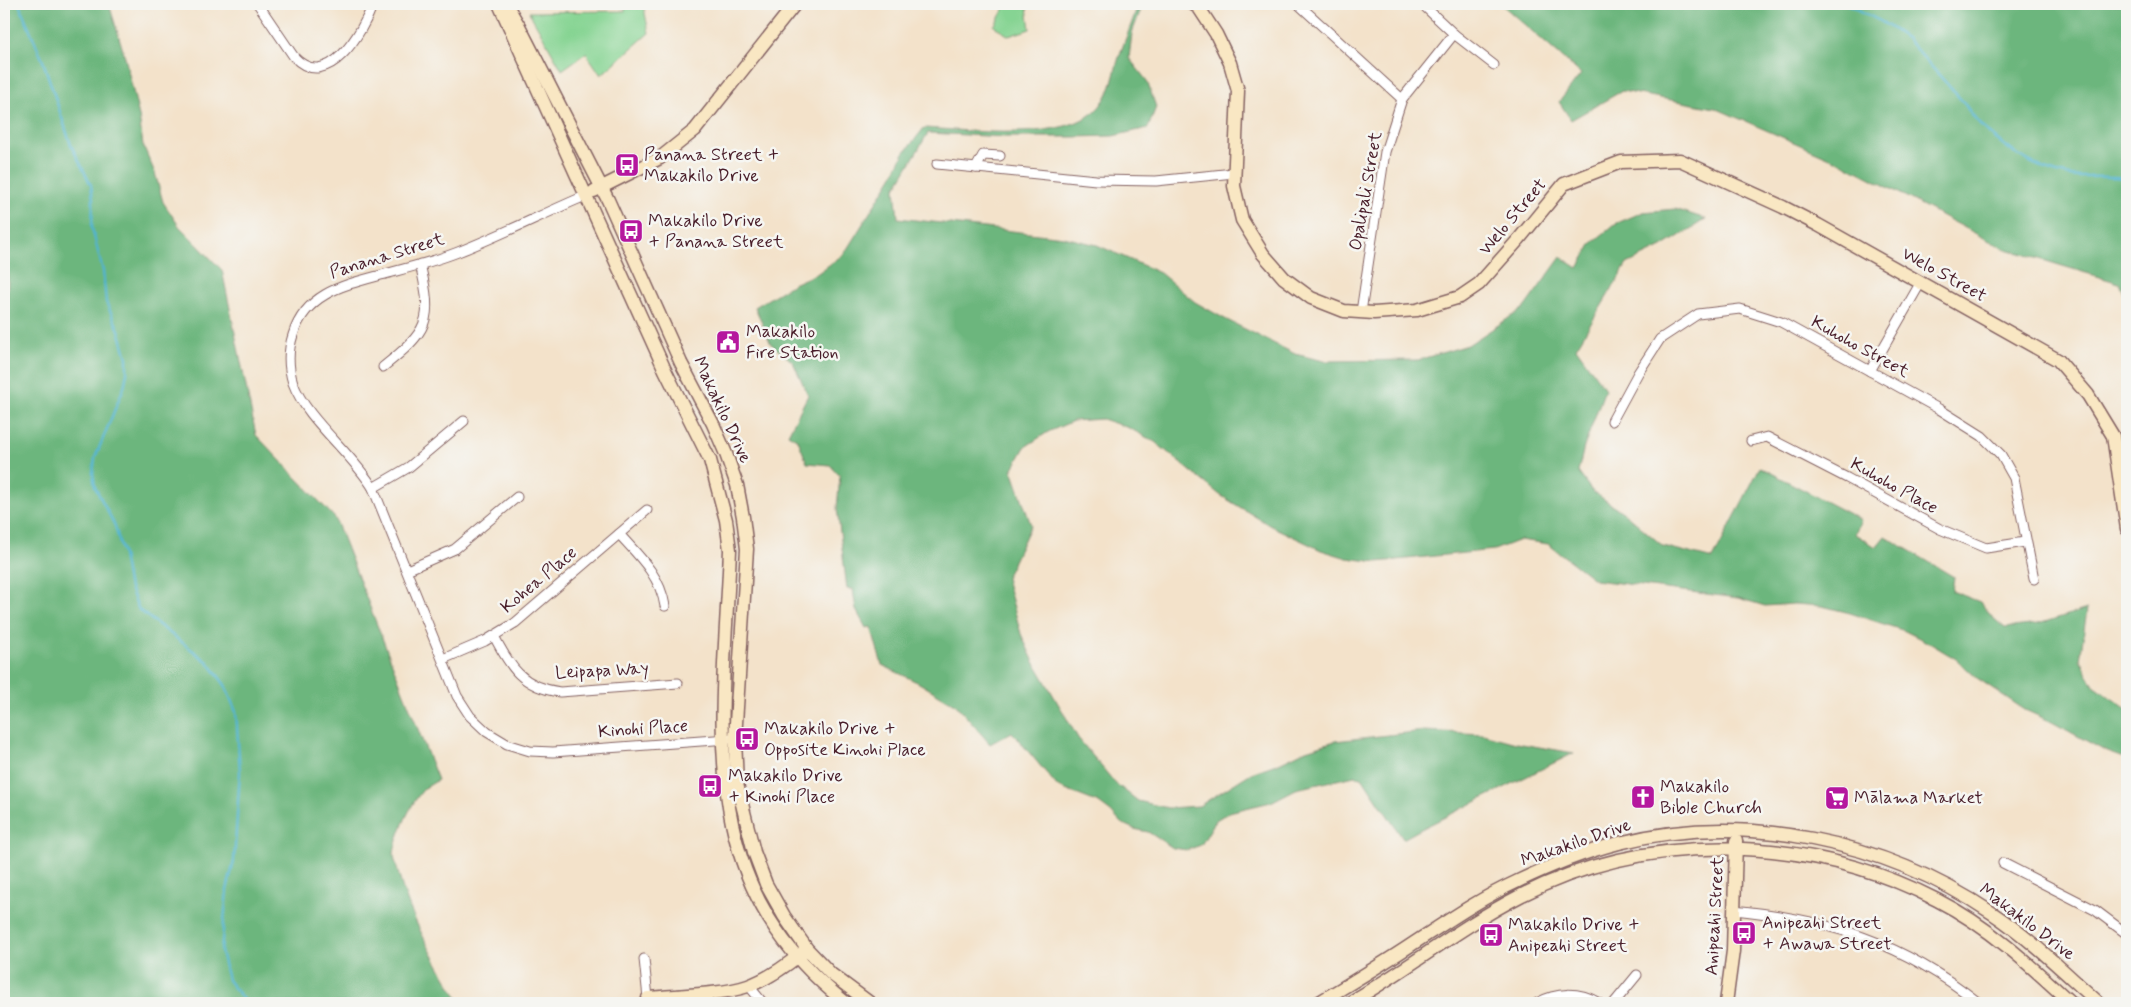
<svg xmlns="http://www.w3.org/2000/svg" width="2131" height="1007" font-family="Mynerve,sans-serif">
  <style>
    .green { fill: #86d493; stroke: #687a5f }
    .forest { fill: #6cb67d; stroke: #5b6a54 }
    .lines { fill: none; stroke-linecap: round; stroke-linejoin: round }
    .stream { stroke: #51b4d0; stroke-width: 2.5 }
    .street-casing { stroke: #856363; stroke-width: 11 }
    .secondary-casing { stroke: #856363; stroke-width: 15 }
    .street { stroke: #fff; stroke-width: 9 }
    .secondary { stroke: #f9e7c3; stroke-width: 12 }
    .labels { text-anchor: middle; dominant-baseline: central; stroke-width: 5; stroke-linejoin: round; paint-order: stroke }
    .poi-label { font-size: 18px; fill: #4a1f2b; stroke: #f6f6f2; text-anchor: start }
    .street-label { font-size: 18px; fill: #4a1f2b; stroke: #f6f6f2 }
  </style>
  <rect width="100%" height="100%" fill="#f6f6f2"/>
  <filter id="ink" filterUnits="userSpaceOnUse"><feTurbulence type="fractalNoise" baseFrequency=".02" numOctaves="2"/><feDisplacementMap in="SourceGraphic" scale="10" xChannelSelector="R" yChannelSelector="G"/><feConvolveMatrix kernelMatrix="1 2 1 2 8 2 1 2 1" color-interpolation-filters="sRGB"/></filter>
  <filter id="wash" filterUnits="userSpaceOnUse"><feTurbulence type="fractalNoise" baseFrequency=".0096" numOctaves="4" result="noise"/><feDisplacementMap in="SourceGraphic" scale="20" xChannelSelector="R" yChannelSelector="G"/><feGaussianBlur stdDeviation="1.12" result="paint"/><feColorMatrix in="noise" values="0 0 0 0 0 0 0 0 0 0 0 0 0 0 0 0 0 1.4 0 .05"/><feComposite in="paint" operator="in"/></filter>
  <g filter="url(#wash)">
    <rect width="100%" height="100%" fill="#f3e2ca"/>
    <g class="green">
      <polygon points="625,4 645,4 644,8 649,33 601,75 586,53 562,70 529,12 625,11"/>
      <polygon points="1007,4 1019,4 1027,7 1030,29 1009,36 994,26"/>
    </g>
    <g class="forest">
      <path d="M4,4H109L125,57L139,116L143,145L155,173L163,202L179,226L222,270L256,435L335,518L438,780C434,783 429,785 425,788C412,800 396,836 394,854C394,859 397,867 398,872C410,919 437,963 461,1003H4V325C8,296 10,271 4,243Z"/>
      <path d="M1138,4H1143L1132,33L1129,58L1147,81L1156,107L1148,128L1113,136L1074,137H1005L928,133L895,189L898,218L1064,237L1097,245L1160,273L1195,302L1225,319L1295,354L1324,361L1418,360L1468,345L1524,308L1561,257L1578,268L1592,243L1615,224L1643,212L1675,209L1706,219L1662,247L1627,264L1576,348L1605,389L1584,447L1578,472L1592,491L1627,515L1663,546L1713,559L1760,467L1861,520L1855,534L1876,547L1885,536L1954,577L1952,591L1980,602L1992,617L2005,628L2038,624L2087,609L2080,660L2094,686L2127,709V759L2105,751L2052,722L2025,710L1977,678L1956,659L1931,644L1905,631L1850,613L1822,606L1794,604L1765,606L1738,598L1595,580L1548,544L1520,540L1494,550L1377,562L1347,558L1321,550L1269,525L1220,495L1155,442L1129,428L1102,419L1073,421L1048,432L1025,447L1012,470L1031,525L1006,578L1021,634L1033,660L1078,738L1115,783L1138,801L1168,808L1199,806L1251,773L1279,763L1306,750L1335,741L1424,731L1483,734L1516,743L1574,753L1421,829L1403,839L1362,777L1355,776L1296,789L1271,802L1229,812L1216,820L1201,845L1187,850L1173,848L1148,832L1134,829L1121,823L1111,812L1099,803L1058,787L1012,732L990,744L956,705L919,683L882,665L871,627L866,628L856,610L853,589H847L837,508L840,476L830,465L807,463L798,440L788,434L808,395L793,362L771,344L755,307L793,284L818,273L844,254L892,177L904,153L924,128C967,130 1070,144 1100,106C1114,88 1113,74 1120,54C1126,37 1133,21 1138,4Z"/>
      <polygon points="1501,4 2127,4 2127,303 2119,283 2003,248 1844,164 1715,108 1622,91 1571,120 1559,102 1581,74"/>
    </g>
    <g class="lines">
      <g class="stream">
        <polyline points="19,4 43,61 71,145 91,185 93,199 92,228 103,271 106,302 119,330 127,358 127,373 124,387 95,458 93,473 95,487 115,526 123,555 128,583 139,610 208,662 225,685 236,712 240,772 234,861 227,890 221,951 228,980 246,1003"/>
        <path d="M1847,4L1882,22L1906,38L1964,103C1984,136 2032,170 2070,176C2089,179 2109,174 2127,179"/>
      </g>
    </g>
  </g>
  <g filter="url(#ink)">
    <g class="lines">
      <defs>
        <g id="street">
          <path d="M258,4L294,57C328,93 363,31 373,4"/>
          <polyline points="1298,4 1402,99"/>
          <polyline points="1422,4 1454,34 1494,65"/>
          <polyline points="937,164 1096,180 1156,181 1234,173"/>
          <polyline points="976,168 983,155 1000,156"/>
          <path d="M585,196C543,214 501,235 458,252C433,262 407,268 381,275C344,285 306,293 293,335C288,350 288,367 293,383C306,419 352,453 373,488L457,696L470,716L487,732L507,744L530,751L553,752L728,739"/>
          <polyline points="1361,312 1385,152 1402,99 1454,34"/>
          <path d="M383,367C428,331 434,322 420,264"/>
          <polyline points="1870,371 1921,282"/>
          <polyline points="1612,421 1638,373 1660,339 1698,314 1740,309 1781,322 1939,409 1982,436 2001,455 2014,478 2034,579"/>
          <polyline points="1751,441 1767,437 1847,478 1940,529 1986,548 2025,542"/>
          <polyline points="373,488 409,467 464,421"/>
          <path d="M619,534C639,556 660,575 665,606"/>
          <polyline points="407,570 455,549 517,497"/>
          <path d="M494,636C510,667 522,687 560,692L678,683"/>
          <polyline points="443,659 485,641 515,623 647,510"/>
          <polyline points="2003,863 2095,910 2127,934"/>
          <path d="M1734,910C1831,920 1902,942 1979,1003"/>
          <polyline points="644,959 648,998"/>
          <polyline points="749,986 763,1003"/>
          <path d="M1537,1003C1556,992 1579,991 1599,1003"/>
          <polyline points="1614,1003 1637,975"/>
        </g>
        <g id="secondary">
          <polyline points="506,4 519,26 608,200 681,363 713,424 726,454 737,485 743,517 747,549 735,739 737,784 754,852 766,884 784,916 807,949 831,974 870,1003"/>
          <polyline points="1193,4 1199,8 1216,34 1230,63 1238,91 1234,186 1242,220 1263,254 1284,278 1311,298 1344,311 1374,313 1417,310 1460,297 1479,284 1519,239 1564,184 1621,162 1680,160 1783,207 1818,225 2058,360 2088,395 2113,436 2127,529"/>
          <path d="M500,6L665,370L710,460L726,520L730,550C723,723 691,882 846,1003"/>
          <polyline points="594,191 660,158 695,130 795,4"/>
          <path d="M648,1003V998C678,995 721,995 748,986C768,979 786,966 802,953"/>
          <path d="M1318,1003C1349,984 1381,965 1411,945C1445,923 1479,899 1516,882C1549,866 1584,852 1619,843C1745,811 1885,841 1992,913C2031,939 2064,972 2099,1003"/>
          <path d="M1349,1003C1407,970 1460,927 1520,896C1648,830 1809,834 1937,900C1988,926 2029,964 2071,1003"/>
          <polyline points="1726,1003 1733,951 1736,841"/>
        </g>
      </defs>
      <use href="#street" class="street-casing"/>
      <use href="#secondary" class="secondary-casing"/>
      <use href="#street" class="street"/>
      <use href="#secondary" class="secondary"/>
    </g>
  </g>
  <defs>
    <symbol id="bus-square" viewBox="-11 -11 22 22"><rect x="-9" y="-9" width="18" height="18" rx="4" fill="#b5179e" stroke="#f6f6f2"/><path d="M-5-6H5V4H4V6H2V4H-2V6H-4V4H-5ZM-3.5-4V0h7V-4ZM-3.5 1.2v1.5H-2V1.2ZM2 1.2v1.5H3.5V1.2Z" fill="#fff"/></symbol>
    <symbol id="civic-square" viewBox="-11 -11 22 22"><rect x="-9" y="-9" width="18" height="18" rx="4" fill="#b5179e" stroke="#f6f6f2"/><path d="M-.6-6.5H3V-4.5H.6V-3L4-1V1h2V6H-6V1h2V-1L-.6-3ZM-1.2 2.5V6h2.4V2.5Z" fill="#fff"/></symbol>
    <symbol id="church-square" viewBox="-11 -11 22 22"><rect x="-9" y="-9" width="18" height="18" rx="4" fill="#b5179e" stroke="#f6f6f2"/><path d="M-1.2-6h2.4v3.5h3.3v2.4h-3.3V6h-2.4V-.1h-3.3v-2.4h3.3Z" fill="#fff"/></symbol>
    <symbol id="supermarket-square" viewBox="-11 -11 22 22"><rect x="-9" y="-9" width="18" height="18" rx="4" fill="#b5179e" stroke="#f6f6f2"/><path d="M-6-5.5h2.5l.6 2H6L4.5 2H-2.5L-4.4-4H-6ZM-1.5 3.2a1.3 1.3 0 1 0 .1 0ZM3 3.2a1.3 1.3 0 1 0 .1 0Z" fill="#fff"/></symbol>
  </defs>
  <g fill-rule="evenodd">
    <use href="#bus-square" x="613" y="151" width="28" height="28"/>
    <use href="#bus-square" x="617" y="217" width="28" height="28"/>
    <use href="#civic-square" x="714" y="328" width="28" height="28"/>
    <use href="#bus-square" x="733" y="725" width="28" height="28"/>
    <use href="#bus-square" x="696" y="772" width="28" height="28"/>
    <use href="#church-square" x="1629" y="783" width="28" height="28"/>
    <use href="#supermarket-square" x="1823" y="784" width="28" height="28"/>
    <use href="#bus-square" x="1730" y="919" width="28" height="28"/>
    <use href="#bus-square" x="1477" y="921" width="28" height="28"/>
  </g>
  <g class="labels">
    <g class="poi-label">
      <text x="644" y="155">Panana Street +<tspan x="644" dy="21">Makakilo Drive</tspan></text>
      <text x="648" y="221">Makakilo Drive<tspan x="648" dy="21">+ Panana Street</tspan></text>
      <text x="746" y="332">Makakilo<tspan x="746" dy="21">Fire Station</tspan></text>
      <text x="764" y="729">Makakilo Drive +<tspan x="764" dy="21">Opposite Kinohi Place</tspan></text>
      <text x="728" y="776">Makakilo Drive<tspan x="728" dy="21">+ Kinohi Place</tspan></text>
      <text x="1660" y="787">Makakilo<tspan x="1660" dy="21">Bible Church</tspan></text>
      <text x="1854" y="798">Mālama Market</text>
      <text x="1762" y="923">Anipeahi Street<tspan x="1762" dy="21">+ Awawa Street</tspan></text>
      <text x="1508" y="925">Makakilo Drive +<tspan x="1508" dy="21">Anipeahi Street</tspan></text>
    </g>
    <g class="street-label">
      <text transform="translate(1366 191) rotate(-80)">Opalipali Street</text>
      <text transform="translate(1513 217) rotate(-50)">Welo Street</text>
      <text transform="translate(387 256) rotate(-17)">Panana Street</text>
      <text transform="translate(1944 275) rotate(29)">Welo Street</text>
      <text transform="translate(1860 347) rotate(29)">Kuhoho Street</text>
      <text transform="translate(722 410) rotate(65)">Makakilo Drive</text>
      <text transform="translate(1894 486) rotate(29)">Kuhoho Place</text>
      <text transform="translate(539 580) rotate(-40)">Kohea Place</text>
      <text transform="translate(602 671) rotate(-3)">Leipapa Way</text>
      <text transform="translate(643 729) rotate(-4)">Kinohi Place</text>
      <text transform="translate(1576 843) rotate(-19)">Makakilo Drive</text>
      <text transform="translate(1715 916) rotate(-87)">Anipeahi Street</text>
      <text transform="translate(2027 922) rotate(37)">Makakilo Drive</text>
    </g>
  </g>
  <rect width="2131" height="1007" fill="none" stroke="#f6f6f2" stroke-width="20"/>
</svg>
